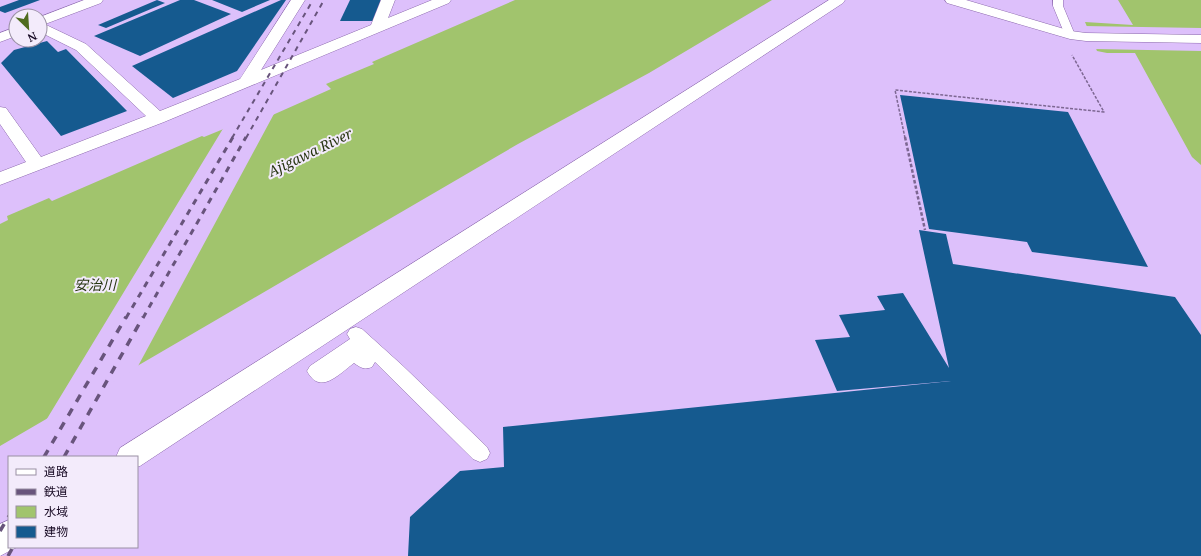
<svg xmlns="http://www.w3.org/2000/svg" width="1201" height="556" font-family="'Noto Serif','Noto Sans JP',serif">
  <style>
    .water { fill: #a1c46d }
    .pier { fill: #ddc0fb }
    .building { fill: #155a8f }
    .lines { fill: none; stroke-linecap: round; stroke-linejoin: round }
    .service-casing { stroke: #8c69ad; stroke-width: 1 }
    .minor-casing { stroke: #8c69ad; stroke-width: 1 }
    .tertiary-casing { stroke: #8c69ad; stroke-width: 1 }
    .path-far1 { stroke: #7d6792; stroke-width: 1.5; stroke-dasharray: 3 1.5; stroke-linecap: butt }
    .path { stroke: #7d6792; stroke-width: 2.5; stroke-dasharray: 3.5 2; stroke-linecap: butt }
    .service { fill: #fff; fill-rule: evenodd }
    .minor { fill: #fff; fill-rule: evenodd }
    .tertiary { fill: #fff; fill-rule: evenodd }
    .rail-far2 { stroke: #68547c; stroke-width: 2; stroke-dasharray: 5 5; stroke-linecap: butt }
    .rail-far1 { stroke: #68547c; stroke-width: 3; stroke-dasharray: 6 6; stroke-linecap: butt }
    .rail { stroke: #68547c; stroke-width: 3.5; stroke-dasharray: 8 8; stroke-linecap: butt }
    .labels { text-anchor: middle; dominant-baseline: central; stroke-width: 4; stroke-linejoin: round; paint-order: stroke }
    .water-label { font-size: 14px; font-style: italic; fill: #273511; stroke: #f3ebfb }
  </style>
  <rect width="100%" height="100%" fill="#ddc0fb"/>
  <g class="water">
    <polygon points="515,0 772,0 649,73 518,144 0,446 0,224 8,220 7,216 49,198 52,201 202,136 204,137 226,128 232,133 331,89 326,84 374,64 372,62"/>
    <polygon points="1118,0 1201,0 1201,165 1192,157 1135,53 1107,53 1097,51 1085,22 1133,25"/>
  </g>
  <g class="pier">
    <polygon points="1084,26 1201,28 1201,51 1094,49"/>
    <polygon points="275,112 137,368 45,422 224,127 227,126 232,131"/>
  </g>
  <g class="building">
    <polygon points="19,0 40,0 5,13 0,11 0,7"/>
    <polygon points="157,0 165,3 106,28 98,25"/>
    <polygon points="180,0 194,0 231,14 140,56 94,36"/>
    <polygon points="212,0 270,0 242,12"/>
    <polygon points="281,0 286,0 237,71 173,98 132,66"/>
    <polygon points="350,0 381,0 373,21 340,21"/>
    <polygon points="47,41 58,52 66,49 127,111 61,136 1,63 14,50"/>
    <polygon points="900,95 1068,112 1148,267 1032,252 1027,242 929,229"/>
    <polygon points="919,230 946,234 953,264 1175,297 1201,335 1201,556 408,556 410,517 460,471 504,467 503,427 951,381 837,391 815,340 850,337 839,315 885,310 877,296 903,293 949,368"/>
  </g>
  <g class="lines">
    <defs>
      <g id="service">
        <polygon points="1053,0 1063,0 1063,6 1075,35 1074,37 1066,37 1065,35 1053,6"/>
        <path d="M356,327L362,329L403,366L487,447L490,453L487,459L480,462L473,459L375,362L372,367C364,370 361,368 354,363C339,374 320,396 307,371L310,366L350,339L347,334L350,329Z"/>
      </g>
      <polygon id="minor" points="291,0 305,0 261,70 371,25 381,0 395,0 388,18 432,0 451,0 449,3 164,122 0,185 0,172 26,162 0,124 0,107 6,108 41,157 146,116 76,50 40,32 40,22 86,44 160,111 240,79"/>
      <g id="tertiary">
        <polygon points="84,0 103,0 101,3 40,26 40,17"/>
        <polygon points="829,0 845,0 843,3 140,466 137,467 137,457 116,457 120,448"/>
        <polygon points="945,0 966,0 1071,31 1086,33 1201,35 1201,43 1086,41 1070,39 947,3"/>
        <polygon points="16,27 16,36 0,42 0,33"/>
        <polygon points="9,520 9,547 17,547 0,556 0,524"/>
      </g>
    </defs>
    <use href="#service" class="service-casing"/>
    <use href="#minor" class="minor-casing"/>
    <use href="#tertiary" class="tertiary-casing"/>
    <polyline class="path-far1" points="905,138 895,90 1104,112 1072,55"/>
    <polyline class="path" points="905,137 925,230"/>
    <use href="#service" class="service"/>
    <use href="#minor" class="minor"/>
    <use href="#tertiary" class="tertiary"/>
    <g class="rail-far2">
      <polyline points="232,138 313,0"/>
      <polyline points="246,138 324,0"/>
    </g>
    <g class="rail-far1">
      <polyline points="126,318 233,137"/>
      <polyline points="143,318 246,137"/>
    </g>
    <g class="rail">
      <polyline points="44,457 126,317"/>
      <polyline points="64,457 143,317"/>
      <polyline points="0,531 9,516"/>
      <polyline points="8,556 13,547"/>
    </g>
  </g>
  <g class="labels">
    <g class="water-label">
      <text transform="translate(310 152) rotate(-26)">Ajigawa River</text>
      <text x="95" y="284">安治川</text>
    </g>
  </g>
  <rect x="8" y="456" width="130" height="92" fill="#f3ebfb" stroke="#9a90a4"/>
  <rect x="16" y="469" width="20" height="6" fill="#ffffff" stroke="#9a90a4"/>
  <text x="44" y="476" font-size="12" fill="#150721">道路</text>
  <rect x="16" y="489" width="20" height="6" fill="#68547c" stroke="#9a90a4"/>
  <text x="44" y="496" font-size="12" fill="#150721">鉄道</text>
  <rect x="16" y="506" width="20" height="12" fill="#a1c46d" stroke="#9a90a4"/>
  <text x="44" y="516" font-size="12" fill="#150721">水域</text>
  <rect x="16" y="526" width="20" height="12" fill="#155a8f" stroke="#9a90a4"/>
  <text x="44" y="536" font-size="12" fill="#150721">建物</text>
  <g transform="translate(28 28) rotate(155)"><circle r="19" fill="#f3ebfb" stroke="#9a90a4"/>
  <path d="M0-3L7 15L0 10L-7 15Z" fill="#506c1f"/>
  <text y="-6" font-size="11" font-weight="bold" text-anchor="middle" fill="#150721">N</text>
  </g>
</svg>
